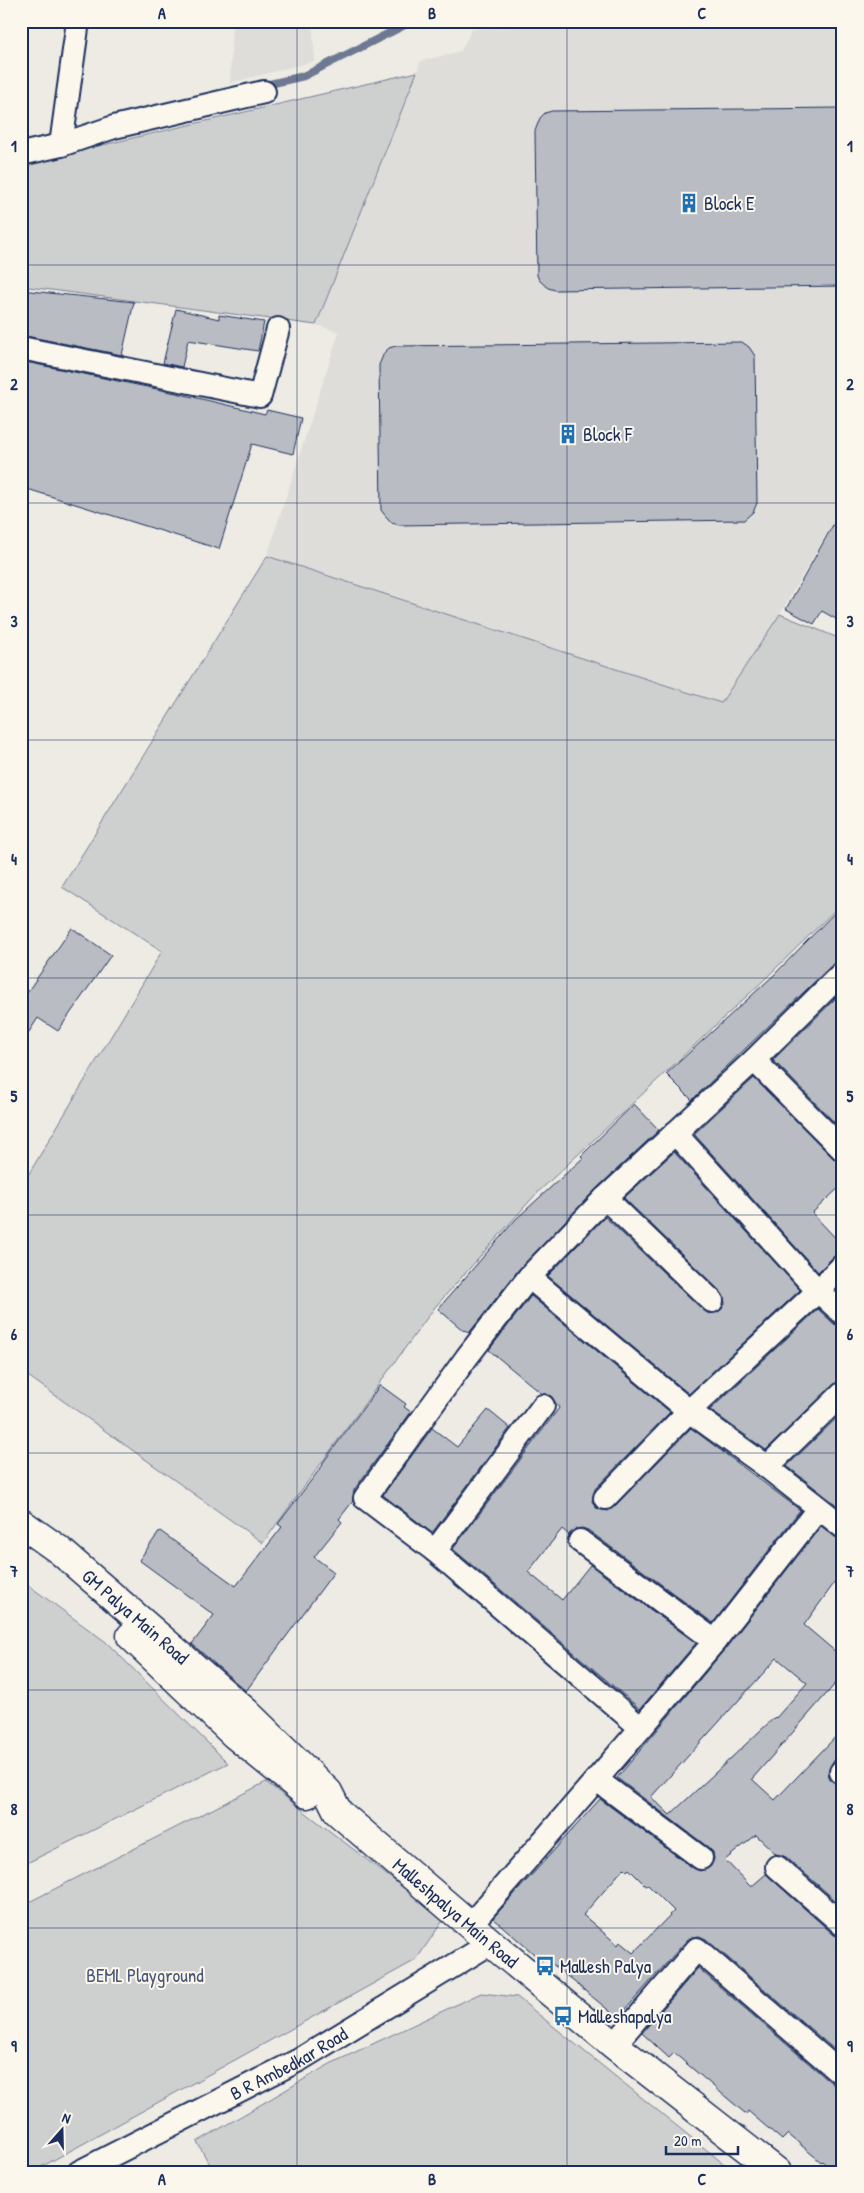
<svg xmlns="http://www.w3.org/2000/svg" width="864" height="2193" font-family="'Patrick Hand',sans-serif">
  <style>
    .built { fill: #deddda }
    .green { fill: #cecfcf; stroke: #747f96 }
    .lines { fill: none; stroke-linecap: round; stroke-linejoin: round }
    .stream { stroke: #6d7892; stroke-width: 8 }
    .building { fill: #b9bcc3; stroke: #1b2f5e; fill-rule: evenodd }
    .street-casing { stroke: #1b2f5e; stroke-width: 26 }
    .secondary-casing { stroke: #1b2f5e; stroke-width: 31 }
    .street { stroke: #fbf7ec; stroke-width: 22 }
    .secondary { stroke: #fbf7ec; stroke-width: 28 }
    .grid { fill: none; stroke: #1b2f5e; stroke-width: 1; stroke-opacity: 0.55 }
    .labels { text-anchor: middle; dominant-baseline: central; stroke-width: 4; stroke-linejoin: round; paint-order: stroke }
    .poi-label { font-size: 19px; fill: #1b2f5e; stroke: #fbf7ec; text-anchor: start }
    .street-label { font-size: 19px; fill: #1b2f5e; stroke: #fbf7ec }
    .park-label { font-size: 19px; fill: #48577a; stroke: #fbf7ec }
    .neatline { fill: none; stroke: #1b2f5e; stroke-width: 2 }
    .grid-label { font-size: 16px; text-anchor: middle; font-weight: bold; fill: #1b2f5e }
  </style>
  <rect width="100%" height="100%" fill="#eeebe4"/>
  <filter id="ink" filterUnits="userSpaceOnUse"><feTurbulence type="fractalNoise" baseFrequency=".02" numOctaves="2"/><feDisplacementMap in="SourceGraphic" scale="10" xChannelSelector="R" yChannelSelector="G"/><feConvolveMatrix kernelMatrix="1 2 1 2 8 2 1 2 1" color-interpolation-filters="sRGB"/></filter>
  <g filter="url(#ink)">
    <g class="built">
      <polygon points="232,21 312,21 315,61 230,83"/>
      <polygon points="566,21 772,23 773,21 843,21 843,506 780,614 721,703 267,556 339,332 316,325 421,61 461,51 472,29"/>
    </g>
    <g class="green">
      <polygon points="417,72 316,325 21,286 21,164"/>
      <polygon points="267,556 721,703 780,614 843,640 843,902 764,980 536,1194 435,1307 263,1543 21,1371 21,1187 162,951 62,887"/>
      <polygon points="21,1580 106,1642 228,1763 21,1866"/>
      <polygon points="266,1782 444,1919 416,1960 32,2172 21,2172 21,1906"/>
      <polygon points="481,1993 517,1997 734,2172 214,2172 197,2142 330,2064"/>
    </g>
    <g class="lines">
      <polyline class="stream" points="261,86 304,76 405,25 419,21"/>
    </g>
    <g class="building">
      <polygon points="843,108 843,286 555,290 548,288 539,280 537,275 535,131 540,118 545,113 552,111"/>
      <polygon points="21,290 134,302 122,355 21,335"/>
      <polygon points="176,309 219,319 219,315 264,322 258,351 188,340 182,367 163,363"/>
      <polygon points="742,342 749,347 755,356 757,503 753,512 744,520 399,525 392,523 384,514 381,510 379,365 384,353 389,348 396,346"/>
      <polygon points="21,361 176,393 265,414 267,410 301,418 293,454 252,444 219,549 21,487"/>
      <polygon points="843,507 843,623 822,611 814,624 786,609"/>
      <polygon points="843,904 843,959 834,963 692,1100 666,1074 773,976"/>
      <polygon points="72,928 111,955 58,1031 38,1018 21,1044 21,1001"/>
      <polygon points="843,991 843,1131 773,1060"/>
      <polygon points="754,1078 834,1159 843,1163 843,1184 812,1213 843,1246 843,1252 834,1256 818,1272 694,1134"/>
      <polygon points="634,1104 659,1130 596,1189 520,1268 469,1333 465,1330 464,1331 438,1309 516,1219 583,1158 581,1156"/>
      <polygon points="674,1152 800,1290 689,1394 548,1276 605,1217 703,1310 709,1314 721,1310 725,1304 724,1297 721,1292 624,1198"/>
      <polygon points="531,1296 670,1412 595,1489 592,1501 596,1508 608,1511 614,1507 691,1428 800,1510 713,1623 588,1530 582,1528 575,1529 569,1535 562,1529 528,1572 562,1600 590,1565 696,1643 640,1709 453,1549 559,1408 551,1396 541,1393 489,1350"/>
      <polygon points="818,1309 834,1324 843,1327 843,1380 834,1384 766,1450 710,1410"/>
      <polygon points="380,1385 406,1404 404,1407 411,1412 354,1490 353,1501 339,1519 342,1522 314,1557 334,1572 246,1691 192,1644 214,1615 139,1560 160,1531 236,1586 282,1527 278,1524 323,1465 322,1464"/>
      <polygon points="488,1410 510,1428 432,1533 383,1495 432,1428 457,1447"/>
      <polygon points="843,1412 843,1510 787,1466"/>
      <path d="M821,1526L835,1537L843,1540V1571L804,1625L843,1658V1675L752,1779L775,1800L843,1729V1759L833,1761L828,1772L830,1780L843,1786V1907L786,1857L776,1854L756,1835L725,1860L751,1887L766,1874L834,1935L843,1938V2057L706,1939L699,1936L692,1937L687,1940L618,2018L545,1958L542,1961L493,1918L600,1799L693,1868L700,1871L711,1866L714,1859L713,1852L709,1848L617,1778L725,1649ZM777,1658L807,1683L776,1718L775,1717L670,1815L651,1797ZM624,1868L627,1871L629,1869L646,1886L648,1885L674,1911L633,1953L620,1942L618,1945L583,1915Z"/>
      <polygon points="698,1968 834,2085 843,2088 843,2172 835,2172 822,2161 821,2162 788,2134 782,2140 748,2111 746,2114 674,2053 669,2058 642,2033"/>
    </g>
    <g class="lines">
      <defs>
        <g id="street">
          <polyline points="61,145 78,21"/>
          <polyline points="21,154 61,145 114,127 264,92"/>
          <polyline points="21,348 260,396 278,329"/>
          <polyline points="754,1060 843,1150"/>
          <polyline points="675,1133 818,1291 843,1314"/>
          <polyline points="605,1198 712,1301"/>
          <polyline points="529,1277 689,1411 767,1467 843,1527"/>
          <polyline points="767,1467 843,1393"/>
          <polyline points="605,1498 689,1411 818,1291 843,1265"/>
          <polyline points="580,1541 715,1641"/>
          <polyline points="435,1551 543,1406"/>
          <polyline points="641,1728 715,1641 818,1509"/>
          <polyline points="841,1772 843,1773"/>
          <polyline points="597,1780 701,1858"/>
          <polyline points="777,1867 843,1925"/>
          <polyline points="471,1924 641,1728 435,1551 365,1498 467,1357 529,1277 605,1198 754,1060 843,972"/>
          <polyline points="614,2045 697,1949 843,2075"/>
          <path id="s1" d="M79,2172L299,2060L491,1943"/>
        </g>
        <g id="secondary">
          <path id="s2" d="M21,1523L59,1550L246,1712L328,1792L338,1812L491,1943L614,2045L777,2172"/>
          <polyline points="131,1636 235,1735 307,1794"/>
        </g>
      </defs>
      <use href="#street" class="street-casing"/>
      <use href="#secondary" class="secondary-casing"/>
      <use href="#street" class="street"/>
      <use href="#secondary" class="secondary"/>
    </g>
  </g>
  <path class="grid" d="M297,21V2172M567,21V2172M21,265H843M21,503H843M21,740H843M21,978H843M21,1215H843M21,1453H843M21,1690H843M21,1928H843"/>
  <defs>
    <symbol id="building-bare" viewBox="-9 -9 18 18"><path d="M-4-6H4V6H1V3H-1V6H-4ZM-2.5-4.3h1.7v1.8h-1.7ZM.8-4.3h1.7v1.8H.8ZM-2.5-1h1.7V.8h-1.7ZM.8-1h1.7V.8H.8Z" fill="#1f6fb2" stroke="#fbf7ec" stroke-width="2.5" paint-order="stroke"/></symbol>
    <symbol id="bus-bare" viewBox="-9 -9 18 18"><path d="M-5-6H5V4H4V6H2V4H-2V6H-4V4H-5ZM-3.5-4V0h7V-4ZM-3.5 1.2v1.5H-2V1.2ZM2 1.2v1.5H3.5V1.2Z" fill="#1f6fb2" stroke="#fbf7ec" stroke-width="2.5" paint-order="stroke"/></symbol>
  </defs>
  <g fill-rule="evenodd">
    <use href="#building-bare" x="675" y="189" width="28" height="28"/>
    <use href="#building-bare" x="554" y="420" width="28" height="28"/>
    <use href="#bus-bare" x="531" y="1952" width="28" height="28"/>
    <use href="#bus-bare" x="549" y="2002" width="28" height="28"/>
  </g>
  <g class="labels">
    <g class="poi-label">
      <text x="704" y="203">Block E</text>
      <text x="583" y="434">Block F</text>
      <text x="560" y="1966">Mallesh Palya</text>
      <text x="578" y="2016">Malleshapalya</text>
    </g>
    <g class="street-label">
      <text stroke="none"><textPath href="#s2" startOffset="148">GM Palya Main Road</textPath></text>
      <text stroke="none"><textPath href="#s2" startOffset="586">Malleshpalya Main Road</textPath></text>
      <text stroke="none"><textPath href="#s1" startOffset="236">B R Ambedkar Road</textPath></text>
    </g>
    <g class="park-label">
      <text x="145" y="1975">BEML Playground</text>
    </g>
  </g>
  <rect width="864" height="2193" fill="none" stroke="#fbf7ec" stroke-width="55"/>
  <g transform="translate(62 2130) rotate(20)" stroke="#fbf7ec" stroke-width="4" paint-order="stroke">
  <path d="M0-4L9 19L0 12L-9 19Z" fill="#1b2f5e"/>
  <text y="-8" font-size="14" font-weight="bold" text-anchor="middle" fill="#1b2f5e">N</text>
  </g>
  <path d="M666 2146v8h72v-8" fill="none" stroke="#1b2f5e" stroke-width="2.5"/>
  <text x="674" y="2146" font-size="15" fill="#1b2f5e" stroke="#fbf7ec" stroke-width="4" paint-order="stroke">20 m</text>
  <rect x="28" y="28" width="808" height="2138" class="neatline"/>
  <g class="grid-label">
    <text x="162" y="19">A</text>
    <text x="432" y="19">B</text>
    <text x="702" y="19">C</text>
    <text x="14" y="152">1</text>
    <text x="850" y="152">1</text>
    <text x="14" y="390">2</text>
    <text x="850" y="390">2</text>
    <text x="14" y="627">3</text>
    <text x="850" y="627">3</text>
    <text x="14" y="865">4</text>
    <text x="850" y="865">4</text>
    <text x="14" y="1102">5</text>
    <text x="850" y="1102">5</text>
    <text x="14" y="1340">6</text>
    <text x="850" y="1340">6</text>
    <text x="14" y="1577">7</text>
    <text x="850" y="1577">7</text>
    <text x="14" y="1815">8</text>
    <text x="850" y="1815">8</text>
    <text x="14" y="2052">9</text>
    <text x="850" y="2052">9</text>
    <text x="162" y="2185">A</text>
    <text x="432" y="2185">B</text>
    <text x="702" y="2185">C</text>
  </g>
</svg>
